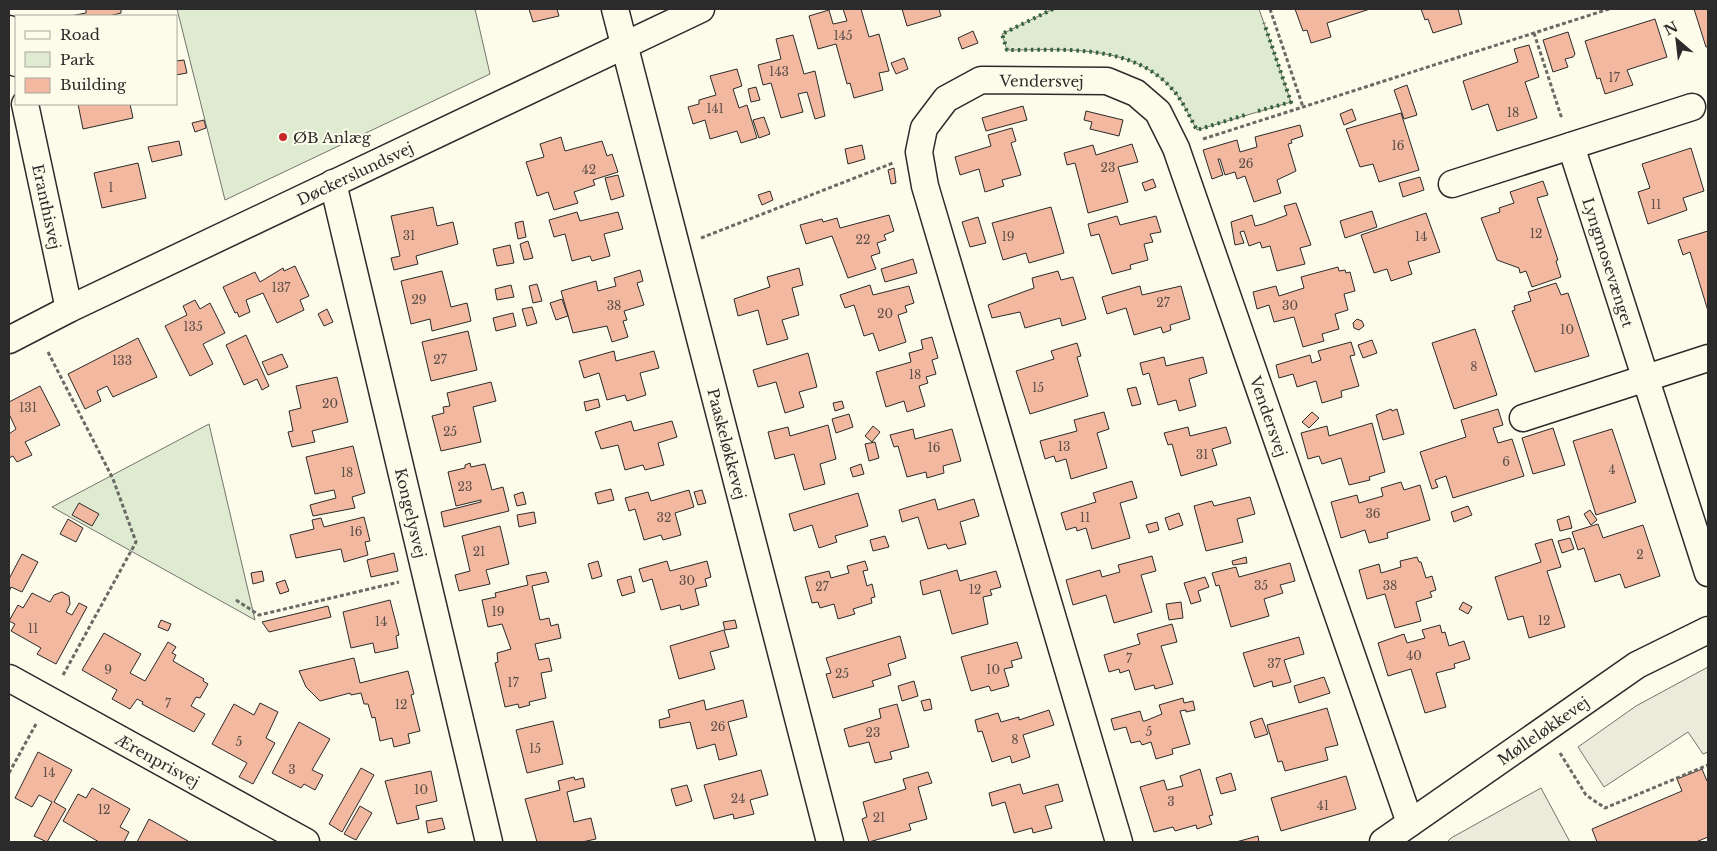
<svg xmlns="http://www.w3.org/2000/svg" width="1717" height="851" font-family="'Libre Baskerville',serif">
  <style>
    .green { fill: #deebd1; stroke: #74746e }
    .parking { fill: #eceadb; stroke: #74746e }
    .building { fill: #f2b8a0; stroke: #2b2b2b }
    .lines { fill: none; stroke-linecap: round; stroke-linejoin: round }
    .minor-casing { stroke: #2b2b2b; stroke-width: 29 }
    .path { stroke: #6a6964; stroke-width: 3; stroke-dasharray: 4 2.5; stroke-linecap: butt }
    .minor { stroke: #fdfbea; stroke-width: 26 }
    .hedge { stroke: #34623c; stroke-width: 4; stroke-dasharray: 2.5 4; stroke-linecap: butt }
    .poi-dot { fill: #c62828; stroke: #fdfbea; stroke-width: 2 }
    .labels { text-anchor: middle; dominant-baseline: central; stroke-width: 4; stroke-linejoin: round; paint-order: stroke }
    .number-label { font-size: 12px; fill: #5d4e48 }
    .street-label { font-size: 15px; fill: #2b2b2b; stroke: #fdfbea }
    .poi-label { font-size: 15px; fill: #2b2b2b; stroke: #fdfbea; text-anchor: start }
  </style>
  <rect width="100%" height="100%" fill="#fdfbea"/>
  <g class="green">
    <polygon points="177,9 475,9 490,74 225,200"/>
    <path d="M1053,9H1259L1291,102L1197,130C1189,116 1183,101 1173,90C1133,43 1062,50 1007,50L1002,34Z"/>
    <polygon points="209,424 255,620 52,507"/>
  </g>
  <g class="parking">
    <polygon points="1708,667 1708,752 1703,754 1688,732 1604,787 1578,747 1636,706"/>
    <polygon points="1541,788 1570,842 1447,842 1451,838"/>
  </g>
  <g class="building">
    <polygon points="86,9 121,9 121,13 109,16 70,16 86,13"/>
    <polygon points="529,9 557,9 559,16 533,22"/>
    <polygon points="843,9 861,9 869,37 879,34 889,71 879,73 883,90 854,98 850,83 847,84 836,44 818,49 809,16 829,10 833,24 847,21"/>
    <polygon points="902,9 939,9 941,16 907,26"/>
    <polygon points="1295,9 1370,9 1327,23 1331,37 1311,43 1307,30 1303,31"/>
    <polygon points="1421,9 1460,9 1458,9 1462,24 1433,33 1428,19 1425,20"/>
    <polygon points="1694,9 1708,9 1708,47 1706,47"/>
    <polygon points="1655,19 1667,57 1627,70 1633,85 1605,94 1600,78 1597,79 1585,41"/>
    <polygon points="973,31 978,43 962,49 958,38"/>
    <polygon points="1568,32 1575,54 1573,57 1565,59 1568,67 1553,72 1543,40"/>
    <polygon points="793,35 804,74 815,71 825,116 815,119 807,92 798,94 803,112 781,118 771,83 763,85 758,65 781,59 776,39"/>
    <polygon points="1529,45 1539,77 1525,82 1537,118 1497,131 1488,104 1472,110 1463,81 1518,62 1514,49"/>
    <polygon points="904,58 908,69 896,74 891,63"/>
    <polygon points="184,60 187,73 176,75 176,61"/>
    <polygon points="737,69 742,86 733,89 739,108 747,105 757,138 741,143 737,131 710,139 705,120 693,124 688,107 699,104 699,100 716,95 710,76"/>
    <polygon points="1407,85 1417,115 1404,119 1394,90"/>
    <polygon points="756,87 760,100 751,102 748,89"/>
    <polygon points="78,104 130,104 133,118 83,129"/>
    <polygon points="1023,106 1027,120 986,131 982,118"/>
    <polygon points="1352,109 1356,120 1344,125 1340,114"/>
    <polygon points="1086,111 1123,120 1119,136 1090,129 1092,122 1084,120"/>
    <polygon points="1401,113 1419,170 1379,182 1373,164 1360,167 1346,129"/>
    <polygon points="764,117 770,134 759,138 753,120"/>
    <polygon points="204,120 206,128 195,132 192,123"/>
    <polygon points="1300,125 1303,136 1291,140 1292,143 1288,144 1296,171 1277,180 1281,193 1254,202 1245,176 1237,179 1235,172 1225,175 1220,159 1218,159 1223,175 1212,179 1203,150 1237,140 1240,152 1257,147 1255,137"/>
    <polygon points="1012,128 1016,141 1011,143 1021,175 1002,180 1004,186 985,192 979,169 960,175 955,157 991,146 988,135"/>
    <polygon points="561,137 565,151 602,141 607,156 612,154 618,172 593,180 595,185 574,192 578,203 554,210 548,192 537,196 526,162 544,157 540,144"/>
    <polygon points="179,141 182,155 152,162 148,147"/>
    <polygon points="1132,144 1138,162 1118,167 1128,202 1088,213 1075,163 1067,165 1064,153 1093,145 1096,155"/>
    <polygon points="862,145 865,159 848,164 845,149"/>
    <polygon points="1691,148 1704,191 1683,198 1687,210 1648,224 1638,192 1650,188 1642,164"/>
    <polygon points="138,163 146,198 102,208 94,173"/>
    <polygon points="894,168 896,183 891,184 888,170"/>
    <polygon points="618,175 624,196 611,200 605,178"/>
    <polygon points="1420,177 1424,190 1403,197 1399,183"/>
    <polygon points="1153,179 1156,187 1145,191 1142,183"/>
    <polygon points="1543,181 1548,195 1537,198 1558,260 1556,261 1561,277 1532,287 1526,271 1520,273 1519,268 1497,260 1481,218 1500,212 1499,208 1514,203 1510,192"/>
    <polygon points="770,191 773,200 762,205 758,195"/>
    <polygon points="1296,203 1311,245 1300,248 1305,264 1277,271 1270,246 1262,248 1260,242 1249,246 1244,231 1240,232 1244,243 1235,245 1231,222 1252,215 1255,226 1263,224 1287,215 1284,206"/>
    <polygon points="433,207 437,226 453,222 458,244 416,256 418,264 394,270 391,258 400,256 391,216"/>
    <polygon points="1051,207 1064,253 1029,263 1026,253 1003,260 992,223"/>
    <polygon points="1372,211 1377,227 1345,238 1340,221"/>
    <polygon points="577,212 580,221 618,212 623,229 604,234 610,256 592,261 590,256 572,261 565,234 554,237 549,220"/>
    <polygon points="1426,213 1440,252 1408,262 1412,274 1391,281 1387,269 1374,273 1361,235"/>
    <polygon points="889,215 894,231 884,235 886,240 877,243 880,253 871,256 876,269 848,278 832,236 806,244 800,225 822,219 823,222 837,218 840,228"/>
    <polygon points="1117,216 1120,225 1156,216 1161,232 1150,234 1153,242 1144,244 1148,260 1130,265 1131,269 1112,274 1099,234 1091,236 1088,224"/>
    <polygon points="978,217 986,243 970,247 962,222"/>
    <polygon points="523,221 526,237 518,239 515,223"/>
    <polygon points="1708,231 1708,311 1690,252 1683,255 1678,240"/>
    <polygon points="528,241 533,258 524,260 520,244"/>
    <polygon points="510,245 514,263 497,266 493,249"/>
    <polygon points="913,259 917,273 885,282 881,269"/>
    <polygon points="295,266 309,296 300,300 304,310 277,323 263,293 246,300 250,312 239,317 237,312 235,313 223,287 255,272 260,282 283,268 284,271"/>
    <polygon points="1338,267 1339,271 1345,270 1346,273 1350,272 1355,291 1344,294 1348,310 1335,314 1339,329 1322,334 1324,341 1303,347 1294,317 1274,322 1269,305 1257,309 1253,292 1276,286 1279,296 1304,288 1301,277"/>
    <polygon points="799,268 803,285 792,288 799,315 782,320 788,339 767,345 758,310 738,316 734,299 770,287 767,277"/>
    <polygon points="640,270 643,281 637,283 644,305 624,311 627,320 623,321 628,337 612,342 607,326 573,333 561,291 596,281 598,291 616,286 614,278"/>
    <polygon points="442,271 451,307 467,303 471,321 432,331 430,319 411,324 401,281"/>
    <polygon points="1058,271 1061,280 1073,277 1086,319 1062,326 1060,318 1025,328 1020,312 992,318 988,305 1034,288 1032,278"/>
    <polygon points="1556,283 1561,295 1568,293 1589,356 1535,372 1512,311 1515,310 1514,306 1531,301 1528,292"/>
    <polygon points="537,284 542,301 533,303 529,286"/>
    <polygon points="511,285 514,297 497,300 495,289"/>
    <polygon points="870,285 873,295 909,286 914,303 905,306 907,312 898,315 906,342 879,351 873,333 864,336 854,305 845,308 840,295"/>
    <polygon points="1140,286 1142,295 1181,286 1190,319 1170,325 1171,330 1163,333 1161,327 1134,335 1126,308 1107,314 1102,297"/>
    <polygon points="562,299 568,316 556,320 550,303"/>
    <polygon points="195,300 200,309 210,303 225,333 203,344 213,364 190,376 165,326 187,315 183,306"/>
    <polygon points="532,307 537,323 527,326 522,309"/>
    <polygon points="327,309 333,322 324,326 318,314"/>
    <polygon points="513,313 516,326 496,331 493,318"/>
    <polygon points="1357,319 1362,321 1364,326 1359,330 1354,328 1353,323"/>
    <polygon points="1475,329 1497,395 1454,409 1432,343"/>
    <polygon points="468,331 477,370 431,381 422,342"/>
    <polygon points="246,335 269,386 262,390 257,379 244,385 226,345"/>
    <polygon points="932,337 938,358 932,360 936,374 926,377 928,383 919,386 925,406 907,412 904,401 886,407 876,372 911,362 909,353 923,349 921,340"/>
    <polygon points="138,338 157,377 113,397 107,386 97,391 101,401 85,409 68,374"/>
    <polygon points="1372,340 1377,353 1363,358 1358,345"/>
    <polygon points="1351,342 1355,355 1350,356 1359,386 1341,391 1342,397 1322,403 1316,381 1297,387 1293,374 1279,378 1276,365 1310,355 1312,363 1321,360 1318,351"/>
    <polygon points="1077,343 1081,356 1077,357 1088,396 1030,414 1016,371 1054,359 1051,351"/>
    <polygon points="614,351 616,361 654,351 659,368 640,373 646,395 627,401 625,395 607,400 599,373 584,378 579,361"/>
    <polygon points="808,353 817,387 799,392 804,407 785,413 776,382 758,387 753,370"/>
    <polygon points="282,354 288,367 268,375 262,362"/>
    <polygon points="1164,357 1166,366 1203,357 1207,373 1189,379 1196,406 1179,411 1176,400 1158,405 1149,373 1143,375 1140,363"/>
    <polygon points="337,377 348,422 312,431 315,442 292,447 288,432 293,431 289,411 301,408 296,386"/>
    <polygon points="491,382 496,401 473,407 481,442 441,451 432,416 444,413 443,407 450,406 447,393"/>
    <polygon points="40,386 60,425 25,442 32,455 17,462 13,456 9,458 9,434 16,429 9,414 9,402"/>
    <polygon points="1136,387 1141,404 1132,406 1127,389"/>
    <polygon points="598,399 600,407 586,411 584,402"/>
    <polygon points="842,401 844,408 835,411 833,403"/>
    <polygon points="1391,409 1392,411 1397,409 1404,434 1383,440 1376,415"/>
    <polygon points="1498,409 1503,425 1493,428 1498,443 1512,439 1524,476 1453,498 1446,476 1435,480 1438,487 1432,489 1420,452 1466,437 1461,420"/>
    <polygon points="1104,412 1109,429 1097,433 1107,468 1071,479 1066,459 1056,462 1054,456 1045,459 1040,441 1077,431 1074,420"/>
    <polygon points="1312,412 1319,418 1309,428 1302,422"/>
    <polygon points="849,414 853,427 836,433 832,419"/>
    <polygon points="631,421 634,431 672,421 677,437 658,443 664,465 645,470 643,465 625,470 618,445 601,449 595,432"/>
    <polygon points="1372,423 1385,472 1369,477 1370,480 1349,485 1341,458 1322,464 1319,456 1308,459 1301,433 1327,426 1329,436"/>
    <polygon points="828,425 836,459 820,464 825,484 804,490 794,454 775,459 768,432 788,427 790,436"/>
    <polygon points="873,426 880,432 872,442 865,436"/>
    <polygon points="1188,427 1190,436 1226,427 1231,443 1212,449 1217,465 1181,476 1172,444 1168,445 1164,433"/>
    <polygon points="1553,428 1565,465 1533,474 1522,438"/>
    <polygon points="913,429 915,439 952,429 961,461 943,466 944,473 927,478 926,472 907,477 898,446 894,447 890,435"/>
    <polygon points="1612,429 1636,502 1596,515 1573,441"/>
    <polygon points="875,442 879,458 869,461 865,444"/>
    <polygon points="353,446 365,493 352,497 355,508 313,516 310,505 336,498 334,490 315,494 306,457"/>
    <polygon points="470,463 471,467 485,464 492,490 503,487 509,511 444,527 441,512 481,502 481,500 456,506 448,472 465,468 465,465"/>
    <polygon points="861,464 864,474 853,477 850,468"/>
    <polygon points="1132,481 1137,498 1120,503 1130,538 1092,549 1086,528 1077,531 1076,527 1066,530 1061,513 1096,502 1093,493"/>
    <polygon points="1401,482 1404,490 1420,485 1430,520 1387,533 1388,538 1369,543 1365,530 1341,538 1331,502 1357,495 1359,503 1383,496 1381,488"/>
    <polygon points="611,489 614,500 598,504 595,493"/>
    <polygon points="689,490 694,507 675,513 681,535 663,540 661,535 644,540 635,509 629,511 625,498 648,492 651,501"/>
    <polygon points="702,490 706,503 698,505 694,492"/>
    <polygon points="523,492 526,504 517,506 514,495"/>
    <polygon points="858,493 868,526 835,536 837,542 819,548 812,525 794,531 789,514"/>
    <polygon points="1250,497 1255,514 1237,519 1243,542 1206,551 1194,506 1212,501 1214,506"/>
    <polygon points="935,499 938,510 974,499 979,516 960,522 966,544 948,549 946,544 928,549 918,517 902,522 899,510"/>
    <polygon points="79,503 99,514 92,526 72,515"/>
    <polygon points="1468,506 1472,515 1454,522 1451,512"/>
    <polygon points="1590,510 1597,520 1591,525 1584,514"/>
    <polygon points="534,512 536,523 519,527 517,515"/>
    <polygon points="1179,513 1183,525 1169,530 1165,518"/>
    <polygon points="1569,516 1572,528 1560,531 1557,520"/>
    <polygon points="364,517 370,541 365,542 368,555 344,562 341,549 296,558 290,535 314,529 312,520 321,518 324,527"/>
    <polygon points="68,519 83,528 76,542 60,534"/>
    <polygon points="1157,522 1159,530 1149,533 1146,525"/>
    <polygon points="1598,524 1603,538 1643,525 1660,576 1625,588 1620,574 1595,582 1584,548 1578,550 1572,532"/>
    <polygon points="500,526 509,564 486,570 490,584 459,591 455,575 470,571 462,536"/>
    <polygon points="885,536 889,547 873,551 870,540"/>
    <polygon points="1570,538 1574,549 1562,553 1558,541"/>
    <polygon points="1552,539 1561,567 1547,571 1565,627 1529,638 1523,616 1508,620 1495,577 1541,562 1535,544"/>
    <polygon points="394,553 398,571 371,577 367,560"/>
    <polygon points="22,554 38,562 22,592 11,587 9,592 9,579"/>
    <polygon points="1152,556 1156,571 1141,575 1152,612 1114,623 1106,595 1073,605 1066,580 1100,570 1102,577 1120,572 1118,565"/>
    <polygon points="1246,557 1247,563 1233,565 1232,561"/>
    <polygon points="1417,557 1419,562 1421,562 1426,578 1432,576 1436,590 1430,592 1432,597 1416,602 1421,621 1395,628 1385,594 1367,599 1359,570 1379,564 1381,573 1401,567 1400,561"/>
    <polygon points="598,561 602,576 592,579 588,564"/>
    <polygon points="667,561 670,571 707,561 711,577 705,579 707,586 695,589 699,605 681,610 680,605 661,610 652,579 643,582 639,569"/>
    <polygon points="865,561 868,570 863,571 867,586 872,584 875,597 871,598 872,603 853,609 855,614 838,619 834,604 820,608 818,602 812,603 805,577 829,571 831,578 849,573 847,566"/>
    <polygon points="1290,563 1295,581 1280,585 1283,593 1264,599 1269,616 1231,627 1219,585 1216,586 1212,573 1236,567 1239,577"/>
    <polygon points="957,570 960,581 996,571 1001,587 990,590 992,595 983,597 988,624 952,634 940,590 923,595 920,581"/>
    <polygon points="262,571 264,581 253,584 251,573"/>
    <polygon points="546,572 549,582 532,586 540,620 549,618 551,626 558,624 561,638 535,644 539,660 549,658 552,671 541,673 546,698 529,702 530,705 519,708 518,704 505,707 495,663 498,662 497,653 511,649 502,624 488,627 482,600 496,597 495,593 528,585 526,576"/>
    <polygon points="631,576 635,592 622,596 617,580"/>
    <polygon points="1205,577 1209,587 1198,591 1201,601 1191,604 1184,583"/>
    <polygon points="285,580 289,591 280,594 276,583"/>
    <polygon points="62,592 69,596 70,604 66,612 72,615 79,603 87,607 56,664 37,654 41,648 11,631 15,624 9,621 18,605 23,608 32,593 50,602 54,595"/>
    <polygon points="390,600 399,635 396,636 398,648 375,653 373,643 351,648 343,612"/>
    <polygon points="1181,602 1183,618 1169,620 1166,604"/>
    <polygon points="1463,602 1472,607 1468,614 1459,609"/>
    <polygon points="328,606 331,617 269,632 262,622"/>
    <polygon points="161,620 171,624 168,631 158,627"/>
    <polygon points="735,620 737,628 725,630 723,622"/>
    <polygon points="1172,624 1177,642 1161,646 1173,684 1155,689 1154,685 1135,690 1129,670 1120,673 1119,669 1109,672 1104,655 1140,644 1137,634"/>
    <polygon points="1440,625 1442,633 1445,632 1449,646 1464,641 1470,659 1454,664 1455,668 1436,673 1446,707 1425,713 1411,669 1388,676 1378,643 1404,634 1407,643 1425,638 1422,630"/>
    <polygon points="724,630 729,647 710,652 715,669 679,679 670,646"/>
    <polygon points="104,633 141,654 130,673 145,681 168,642 176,647 172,653 176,655 173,661 204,679 203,681 208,684 200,698 196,697 191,706 205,714 194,732 142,704 143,702 137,699 130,709 112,699 117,690 82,670"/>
    <polygon points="900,636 906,658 888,664 891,675 872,681 874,686 833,698 826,674 831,673 826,658"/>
    <polygon points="1299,637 1304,654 1284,660 1291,682 1273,687 1272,681 1254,687 1243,653"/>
    <polygon points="1017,642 1022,658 1011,661 1013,667 1004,669 1009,686 991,691 989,686 971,691 961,657"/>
    <polygon points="354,658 360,683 408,671 414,694 411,695 420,731 408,734 410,743 394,747 392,738 380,741 375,717 372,718 368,704 364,704 361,693 351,695 350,693 320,701 306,687 299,671"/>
    <polygon points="1324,677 1330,693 1299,703 1294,686"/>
    <polygon points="914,681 918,696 902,701 898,686"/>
    <polygon points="1183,698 1184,703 1193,701 1195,710 1186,712 1186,710 1180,711 1190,744 1172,749 1173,754 1156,759 1151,742 1142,745 1140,741 1131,743 1126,727 1114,730 1111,719 1140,711 1143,721 1145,721 1162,714 1159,705"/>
    <polygon points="930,699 932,709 924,711 921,701"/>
    <polygon points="704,700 706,710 743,700 747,717 728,722 737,755 719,760 715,744 697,749 690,722 660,728 659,720 670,717 668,710"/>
    <polygon points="260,703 278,712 266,738 275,743 253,784 239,777 247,763 212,744 234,704 254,715"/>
    <polygon points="897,704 909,747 890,752 892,759 875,763 869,742 849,747 844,729 881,718 879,709"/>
    <polygon points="1327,708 1338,745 1325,748 1328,760 1285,771 1282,761 1278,762 1267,725"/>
    <polygon points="1049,710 1054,725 1023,735 1030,757 1012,763 1010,756 992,762 982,731 978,732 975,720 998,713 1001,722 1019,717 1019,720"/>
    <polygon points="1262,718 1268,734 1255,738 1250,722"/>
    <polygon points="553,721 563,764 527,773 516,730"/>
    <polygon points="299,722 330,739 312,770 323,775 315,790 304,784 301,788 272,773"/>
    <polygon points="38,752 72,770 54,802 66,809 47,842 34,836 52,802 39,795 32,807 15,798"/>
    <polygon points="361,768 374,775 342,832 329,824"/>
    <polygon points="1200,769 1213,815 1209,816 1212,824 1197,829 1196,825 1175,831 1173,827 1154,832 1140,787 1164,780 1167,790 1183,786 1180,776"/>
    <polygon points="1702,769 1707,781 1708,781 1708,837 1696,842 1597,842 1592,829 1682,791 1677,779"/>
    <polygon points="761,770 768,795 750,800 754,814 734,819 733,814 714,819 704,785"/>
    <polygon points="431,771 437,801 416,806 419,819 397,824 385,781"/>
    <polygon points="928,772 932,783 918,787 927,819 909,824 911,830 869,842 862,819 867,817 863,802 906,789 903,779"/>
    <polygon points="1231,773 1236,790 1221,794 1216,778"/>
    <polygon points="1346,776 1356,809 1281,831 1271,798"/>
    <polygon points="574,777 575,780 583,778 585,787 567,792 574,822 591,818 596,839 582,842 537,842 525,799 560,790 558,781"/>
    <polygon points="1020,784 1023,794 1058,784 1063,801 1045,806 1052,828 1033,833 1032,828 1014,833 1005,802 992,806 989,793"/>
    <polygon points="687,785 692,801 676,806 671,789"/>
    <polygon points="92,788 130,809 120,827 129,832 124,842 99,842 63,821 78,794 86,798"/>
    <polygon points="360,806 372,813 356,840 344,834"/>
    <polygon points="442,818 445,829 428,833 426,821"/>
    <polygon points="149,819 188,841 188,842 137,842"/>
    <polygon points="1258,836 1259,842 1236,842"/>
  </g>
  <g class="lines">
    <defs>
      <g id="minor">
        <path id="s1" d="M615,9L830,842"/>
        <polyline points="9,29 16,63"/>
        <path id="s2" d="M25,104L69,309"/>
        <path id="s3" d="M1571,146L1708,573"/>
        <path id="s4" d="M333,183L489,842"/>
        <polyline points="1452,184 1692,107"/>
        <path id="s5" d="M9,340L69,309L701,9"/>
        <polyline points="1523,418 1708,358"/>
        <path id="s6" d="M9,678L306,842"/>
        <path id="s7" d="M1119,842L925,186L919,152L924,128L946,99L981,80L1107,81L1136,93L1158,112L1176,148L1410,823"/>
        <path id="s8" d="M1383,842L1637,665L1708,630"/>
      </g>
    </defs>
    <use href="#minor" class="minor-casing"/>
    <g class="path">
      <polyline points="1270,9 1303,107"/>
      <polyline points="1534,33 1562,119"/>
      <polyline points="1203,139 1609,9"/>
      <polyline points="701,238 893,163"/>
      <polyline points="48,352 113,479 136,542 62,677"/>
      <polyline points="236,600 259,615 399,582"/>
      <polyline points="1560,753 1586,795 1605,808 1708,765"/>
      <polyline points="9,773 36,724"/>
    </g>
    <use href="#minor" class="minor"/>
    <g class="hedge">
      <path d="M1053,9L1002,34L1007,50C1062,50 1133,43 1173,90C1183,101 1189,116 1197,130L1248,114"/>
      <polyline points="1258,111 1291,102 1264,23"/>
    </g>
  </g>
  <circle class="poi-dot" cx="283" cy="137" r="5"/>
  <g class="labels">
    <g class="number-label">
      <text x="843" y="35">145</text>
      <text x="779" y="71">143</text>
      <text x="1614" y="77">17</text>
      <text x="715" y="108">141</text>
      <text x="1513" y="112">18</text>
      <text x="1398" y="145">16</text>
      <text x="1246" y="163">26</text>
      <text x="1108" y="167">23</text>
      <text x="589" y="169">42</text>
      <text x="111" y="187">1</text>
      <text x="1656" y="204">11</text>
      <text x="1536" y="233">12</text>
      <text x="409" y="235">31</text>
      <text x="1008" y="236">19</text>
      <text x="1421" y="236">14</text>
      <text x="863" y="239">22</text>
      <text x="281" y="287">137</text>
      <text x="419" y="299">29</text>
      <text x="1163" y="302">27</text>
      <text x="614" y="305">38</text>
      <text x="1290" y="305">30</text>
      <text x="885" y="313">20</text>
      <text x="193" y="326">135</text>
      <text x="1567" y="329">10</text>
      <text x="440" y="359">27</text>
      <text x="122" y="360">133</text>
      <text x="1474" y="366">8</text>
      <text x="915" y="374">18</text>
      <text x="1038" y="387">15</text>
      <text x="330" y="403">20</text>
      <text x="28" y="407">131</text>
      <text x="450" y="431">25</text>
      <text x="1064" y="446">13</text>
      <text x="934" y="447">16</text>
      <text x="1202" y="454">31</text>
      <text x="1506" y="461">6</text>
      <text x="1612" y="469">4</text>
      <text x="347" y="472">18</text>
      <text x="465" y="486">23</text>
      <text x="1373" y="513">36</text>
      <text x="664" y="517">32</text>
      <text x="1085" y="517">11</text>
      <text x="356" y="531">16</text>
      <text x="479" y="551">21</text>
      <text x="1640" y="554">2</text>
      <text x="687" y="580">30</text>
      <text x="1261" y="585">35</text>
      <text x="1390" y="585">38</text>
      <text x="822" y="586">27</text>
      <text x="975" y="589">12</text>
      <text x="498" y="611">19</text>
      <text x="1544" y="620">12</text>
      <text x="381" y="621">14</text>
      <text x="33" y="628">11</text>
      <text x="1414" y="655">40</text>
      <text x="1129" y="658">7</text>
      <text x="1274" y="663">37</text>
      <text x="108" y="669">9</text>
      <text x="993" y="669">10</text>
      <text x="842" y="673">25</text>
      <text x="513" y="682">17</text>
      <text x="168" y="703">7</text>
      <text x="401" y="704">12</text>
      <text x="718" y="726">26</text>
      <text x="1149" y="731">5</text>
      <text x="873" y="732">23</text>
      <text x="1015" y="739">8</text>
      <text x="239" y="741">5</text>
      <text x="535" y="748">15</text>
      <text x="292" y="769">3</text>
      <text x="49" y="772">14</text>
      <text x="421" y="789">10</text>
      <text x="738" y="798">24</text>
      <text x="1171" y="801">3</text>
      <text x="1323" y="805">41</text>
      <text x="104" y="809">12</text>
      <text x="879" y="817">21</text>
    </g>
    <g class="street-label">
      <text stroke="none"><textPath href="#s7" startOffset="880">Vendersvej</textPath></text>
      <text stroke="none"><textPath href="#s5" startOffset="384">Døckerslundsvej</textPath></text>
      <text stroke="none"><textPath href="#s2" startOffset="105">Eranthisvej</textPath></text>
      <text stroke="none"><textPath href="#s3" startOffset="122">Lyngmosevænget</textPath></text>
      <text stroke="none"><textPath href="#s7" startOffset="1330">Vendersvej</textPath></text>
      <text stroke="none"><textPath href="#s1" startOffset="449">Paaskeløkkevej</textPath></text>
      <text stroke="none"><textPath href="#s4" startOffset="339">Kongelysvej</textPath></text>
      <text stroke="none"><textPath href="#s8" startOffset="195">Mølleløkkevej</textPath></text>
      <text stroke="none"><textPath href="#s6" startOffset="170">Ærenprisvej</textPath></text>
    </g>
    <g class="poi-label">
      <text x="293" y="137">ØB Anlæg</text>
    </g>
  </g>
  <rect width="1717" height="851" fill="none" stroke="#2b2b2b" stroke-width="20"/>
  <rect x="15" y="15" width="162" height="90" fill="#fdfbea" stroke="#a9a89e"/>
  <rect x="25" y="31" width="25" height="8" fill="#fdfbea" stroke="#a9a89e"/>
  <text x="60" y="40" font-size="15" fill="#2b2b2b">Road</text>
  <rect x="25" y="52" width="25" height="15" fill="#deebd1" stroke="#a9a89e"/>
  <text x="60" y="65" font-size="15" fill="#2b2b2b">Park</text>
  <rect x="25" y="78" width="25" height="15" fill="#f2b8a0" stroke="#a9a89e"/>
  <text x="60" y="90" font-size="15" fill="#2b2b2b">Building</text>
  <g transform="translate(1677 40) rotate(332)" stroke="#fdfbea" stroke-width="4" paint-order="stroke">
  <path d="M0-4L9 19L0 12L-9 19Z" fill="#2b2b2b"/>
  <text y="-8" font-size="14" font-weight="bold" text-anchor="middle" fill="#2b2b2b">N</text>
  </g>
</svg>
